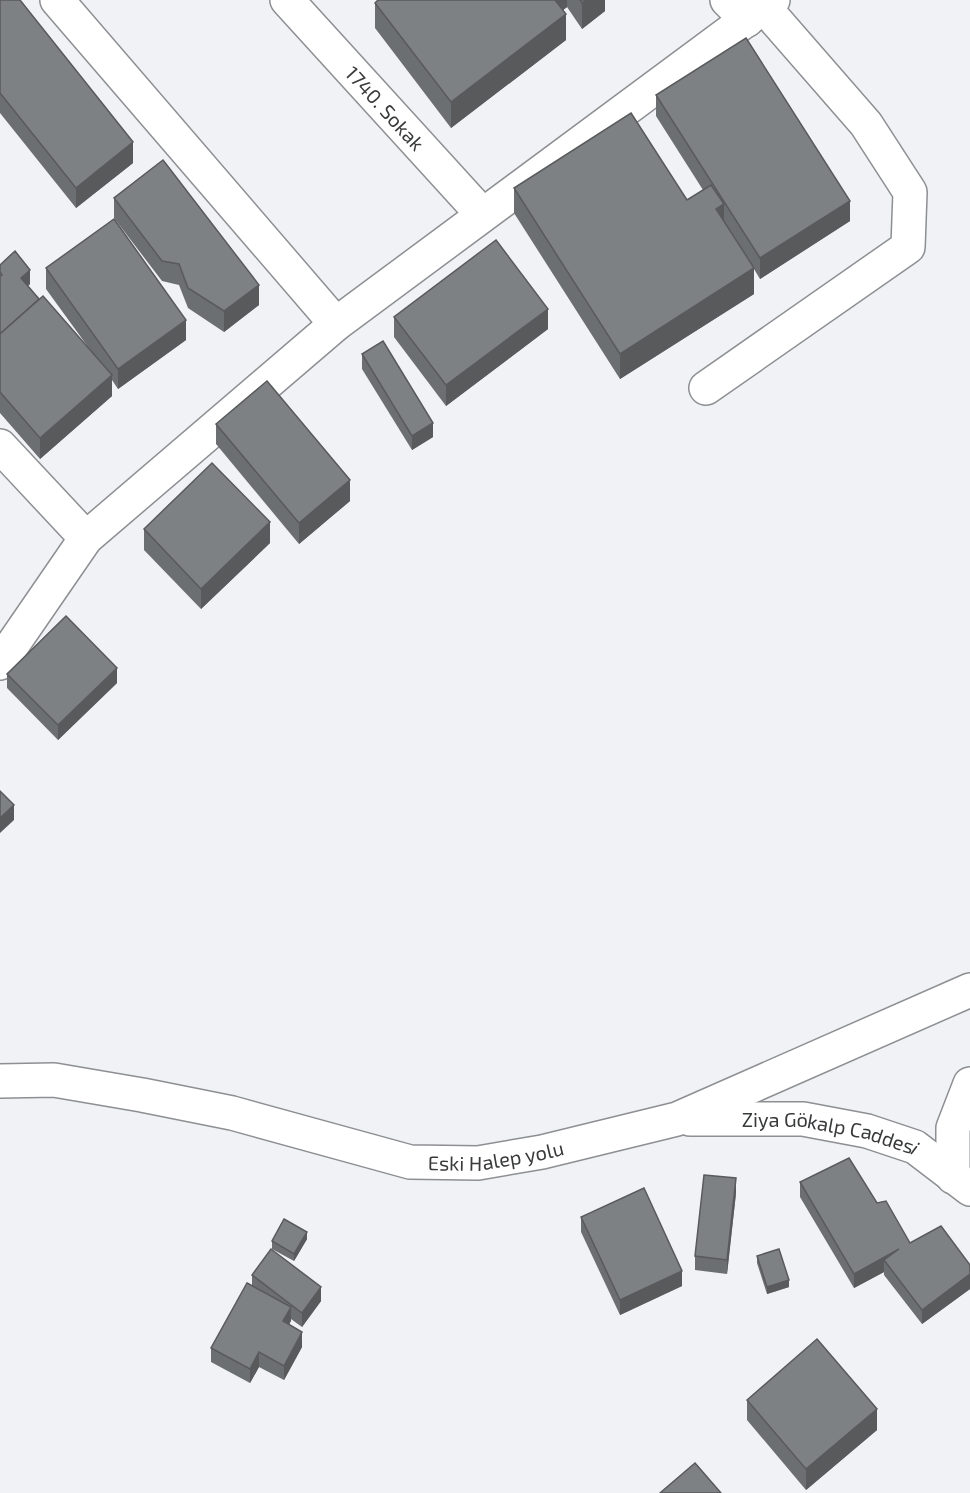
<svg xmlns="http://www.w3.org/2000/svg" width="970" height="1493" font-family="'Exo 2',sans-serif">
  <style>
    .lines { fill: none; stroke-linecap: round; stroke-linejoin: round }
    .street-casing { stroke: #8d8f92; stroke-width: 36 }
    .secondary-casing { stroke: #8d8f92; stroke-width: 36 }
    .street { stroke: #fff; stroke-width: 33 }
    .secondary { stroke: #fff; stroke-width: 33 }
    .wall { fill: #6c6f71 }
    .shaded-wall { fill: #585a5c }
    .building { fill: #7e8183; stroke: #585a5c; stroke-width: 1.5 }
    .labels { text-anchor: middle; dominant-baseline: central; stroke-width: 6; stroke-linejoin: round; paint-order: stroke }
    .street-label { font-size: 20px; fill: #393a3b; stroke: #f0f2f5 }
  </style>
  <rect width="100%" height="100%" fill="#f0f2f5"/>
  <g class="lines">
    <defs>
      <g id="street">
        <polyline points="57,0 336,324"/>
        <path id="s1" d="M287,0L482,214"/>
        <polyline points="727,0 747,20"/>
        <polyline points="706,388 908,247 910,192 866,124 764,7"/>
        <polyline points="0,446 86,538"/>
      </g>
      <g id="secondary">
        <polyline points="0,663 86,538 336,324 773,0"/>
        <path id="s2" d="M0,1081L54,1080L142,1095L232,1113L410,1162L478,1163L542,1152L677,1119L970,990"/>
        <path id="s3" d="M690,1119H803L867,1131L915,1147L970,1189"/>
        <polyline points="953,1177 953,1128 970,1084"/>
      </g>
    </defs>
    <use href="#street" class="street-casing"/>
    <use href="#secondary" class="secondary-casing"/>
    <use href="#street" class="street"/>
    <use href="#secondary" class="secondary"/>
  </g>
  <g class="wall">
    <polygon points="0,0 133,163 76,208 0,113"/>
    <polygon points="378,0 605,0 605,11 582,29 567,7 563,10 566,40 451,128 375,28 375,3"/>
    <polygon points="656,95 850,221 760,279 754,269 754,294 620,379 514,213 514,188 687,200 703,190 656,116"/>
    <polygon points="114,198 259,305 224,332 188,308 179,285 162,281 114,218"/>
    <polygon points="0,265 30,284 28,286 39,299 91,351 46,289 46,268 186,340 118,389 112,380 112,396 40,459 0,413"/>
    <polygon points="394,317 548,329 446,406 394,337"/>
    <polygon points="362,354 433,437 412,450 362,369"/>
    <polygon points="216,424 350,501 299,544 216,444"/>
    <polygon points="144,529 270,543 201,609 144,550"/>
    <polygon points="7,674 117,683 58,740 7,688"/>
    <polygon points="800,1182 877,1203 910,1243 970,1265 970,1289 922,1324 884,1275 884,1272 854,1288 800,1197"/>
    <polygon points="736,1193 727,1274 695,1270 695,1256"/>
    <polygon points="581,1217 682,1286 620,1315 581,1232"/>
    <polygon points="307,1239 294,1261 272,1249 272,1241"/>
    <polygon points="757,1256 789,1287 767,1294 757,1263"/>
    <polygon points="252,1275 321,1301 302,1327 291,1319 289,1325 302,1347 284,1380 259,1367 250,1383 211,1362 211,1348 252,1285"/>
    <polygon points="747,1400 877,1430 806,1490 747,1420"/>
  </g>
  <g class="shaded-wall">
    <polygon points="550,0 567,0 567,7 550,20"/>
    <polygon points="587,0 605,0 605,11 582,29 582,3"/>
    <polygon points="566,14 566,40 451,128 451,102"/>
    <polygon points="133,142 133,163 76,208 76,188"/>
    <polygon points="850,201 850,221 760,279 760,258"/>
    <polygon points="724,204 724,229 716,209"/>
    <polygon points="754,268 754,294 620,379 620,354"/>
    <polygon points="30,270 30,284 21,292 21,278"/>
    <polygon points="259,285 259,305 224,332 224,311"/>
    <polygon points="548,309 548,329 446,406 446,385"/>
    <polygon points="186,320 186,340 118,389 118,369"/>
    <polygon points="112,375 112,396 40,459 40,438"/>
    <polygon points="433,423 433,437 412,450 412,436"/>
    <polygon points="350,480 350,501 299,544 299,523"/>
    <polygon points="270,522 270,543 201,609 201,589"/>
    <polygon points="117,668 117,683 58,740 58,725"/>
    <polygon points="14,805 14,820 0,833 0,818"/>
    <polygon points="736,1178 736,1193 727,1274 727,1260"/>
    <polygon points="307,1232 307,1239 294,1261 294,1254"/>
    <polygon points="899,1249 884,1260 884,1272 854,1288 854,1274"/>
    <polygon points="682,1271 682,1286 620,1315 620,1300"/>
    <polygon points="970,1274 970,1289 922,1324 922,1310"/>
    <polygon points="789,1280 789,1287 767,1294 767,1287"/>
    <polygon points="321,1287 321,1301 302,1327 302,1313"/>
    <polygon points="291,1307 291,1321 283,1336 283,1321"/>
    <polygon points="302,1332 302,1347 284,1380 284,1366"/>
    <polygon points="259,1352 259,1367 250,1383 250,1369"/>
    <polygon points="877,1409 877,1430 806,1490 806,1469"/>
  </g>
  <g class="building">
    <polygon points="0,0 20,0 133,142 76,188 0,93"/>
    <polygon points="378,0 555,0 566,14 451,102 375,3"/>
    <polygon points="580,0 587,0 582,3"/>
    <polygon points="746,38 850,201 760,258 656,95"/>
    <polygon points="631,113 687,200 711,185 724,204 716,209 754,268 620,354 514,188"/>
    <polygon points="163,160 259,285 224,311 188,288 179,264 162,261 114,198"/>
    <polygon points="114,219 186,320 118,369 46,268"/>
    <polygon points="496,240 548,309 446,385 394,317"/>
    <polygon points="15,251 30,270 21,278 39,299 0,334 0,276 2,275 0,272 0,265"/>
    <polygon points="43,296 112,375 40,438 0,392 0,334"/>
    <polygon points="383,341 433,423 412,436 362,354"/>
    <polygon points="267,381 350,480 299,523 216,424"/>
    <polygon points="212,463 270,522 201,589 144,529"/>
    <polygon points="66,616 117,668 58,725 7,674"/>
    <polygon points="0,791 14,805 0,818"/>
    <polygon points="849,1158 877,1203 886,1201 910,1243 941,1226 970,1265 970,1274 922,1310 884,1260 899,1249 854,1274 800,1182"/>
    <polygon points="704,1175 736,1178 727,1260 695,1256"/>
    <polygon points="644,1188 682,1271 620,1300 581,1217"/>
    <polygon points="284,1219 307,1232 294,1254 272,1241"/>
    <polygon points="271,1249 321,1287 302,1313 252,1275"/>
    <polygon points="779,1249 789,1280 767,1287 757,1256"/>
    <polygon points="247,1283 291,1307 283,1321 302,1332 284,1366 259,1352 250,1369 211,1348"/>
    <polygon points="817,1339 877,1409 806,1469 747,1400"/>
    <polygon points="695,1463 721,1493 660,1493"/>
  </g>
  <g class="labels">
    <g class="street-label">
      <text stroke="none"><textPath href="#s1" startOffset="146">1740. Sokak</textPath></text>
      <text stroke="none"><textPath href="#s3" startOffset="142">Ziya Gökalp Caddesi</textPath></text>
      <text stroke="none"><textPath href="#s2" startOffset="506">Eski Halep yolu</textPath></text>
    </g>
  </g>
</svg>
